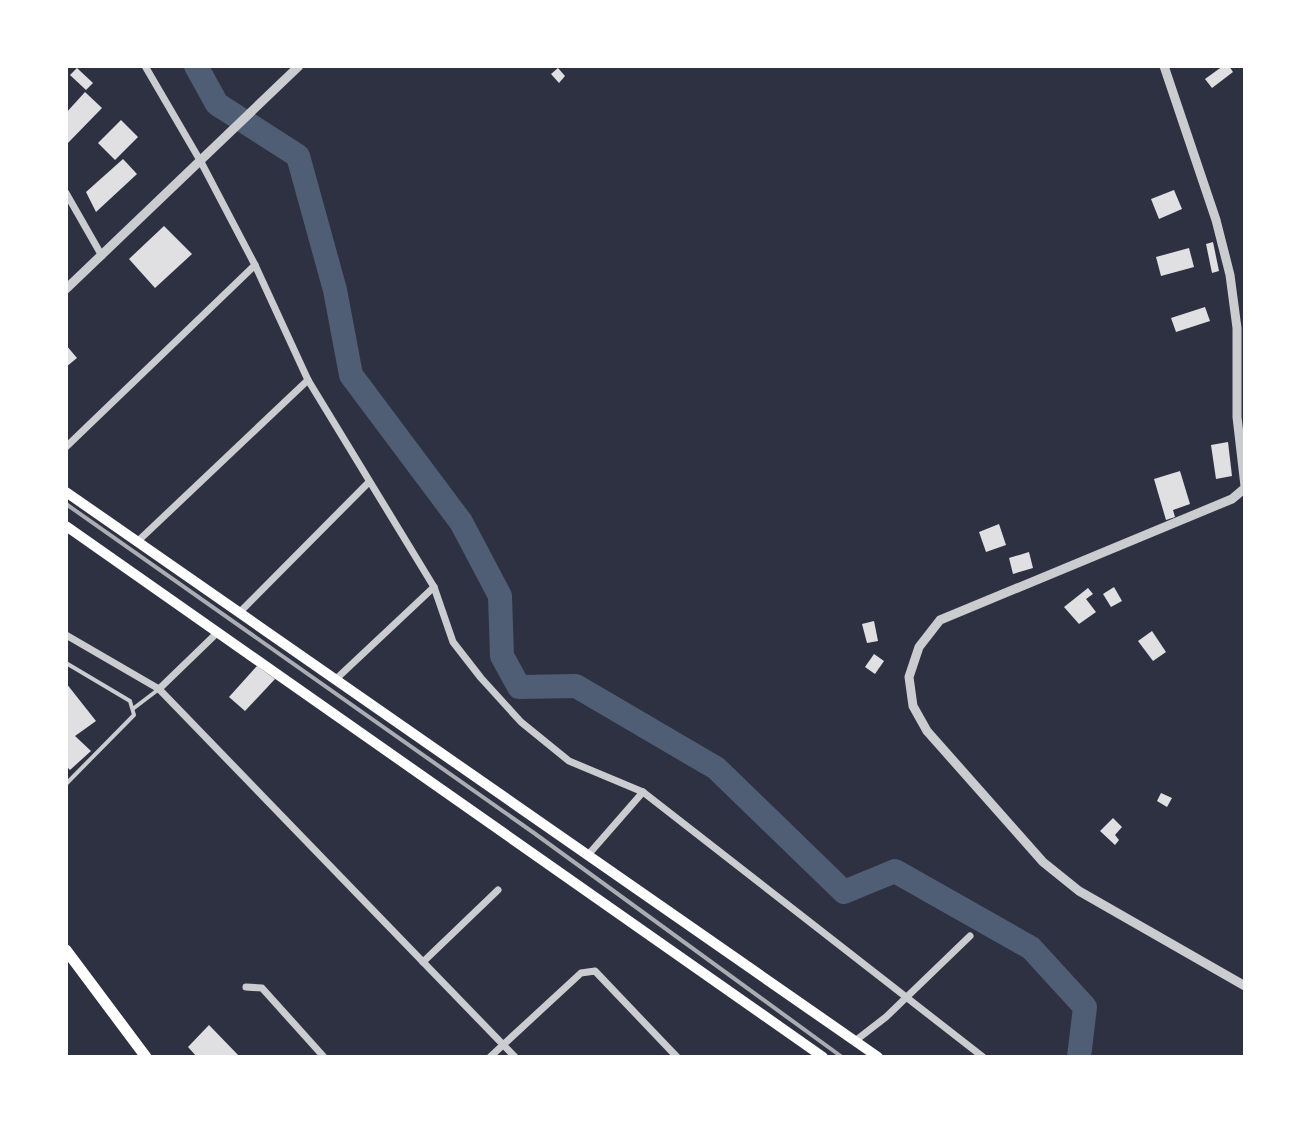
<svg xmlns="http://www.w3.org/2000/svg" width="1311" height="1123" font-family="Ubuntu,sans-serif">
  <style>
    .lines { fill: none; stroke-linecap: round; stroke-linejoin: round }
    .river { stroke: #4f5d75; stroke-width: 24 }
    .building { fill: #e0e0e3 }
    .service { stroke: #caccd0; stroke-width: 4 }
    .minor { stroke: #caccd0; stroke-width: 7 }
    .tertiary { stroke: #caccd0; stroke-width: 9 }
    .secondary { stroke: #fff; stroke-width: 10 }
    .primary { stroke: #fff; stroke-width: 11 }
    .rail { stroke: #abadb3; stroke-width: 4 }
  </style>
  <rect width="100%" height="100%" fill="#2d3142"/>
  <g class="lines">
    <polyline class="river" points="196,66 217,104 298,156 335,290 351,375 461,522 500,596 502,656 519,687 576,686 716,768 844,892 895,871 1031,948 1085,1007 1079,1057"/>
  </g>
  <g class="building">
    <polygon points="1223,66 1229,66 1233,72 1212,88 1205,79"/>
    <polygon points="77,68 93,83 86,90 70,75"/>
    <polygon points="558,68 565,76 559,83 551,74"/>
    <polygon points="85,92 102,108 66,145 66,113"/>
    <polygon points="121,120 138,137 115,160 98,143"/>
    <polygon points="123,159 137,174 96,212 86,192"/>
    <polygon points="1174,190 1182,209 1159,219 1151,199"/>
    <polygon points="164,226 192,254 155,288 129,259"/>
    <polygon points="1213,242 1219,271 1212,273 1206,244"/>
    <polygon points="1189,248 1194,267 1161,276 1156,257"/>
    <polygon points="1205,307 1210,321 1176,332 1171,318"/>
    <polygon points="66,345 77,358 66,367"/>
    <polygon points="1228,442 1232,476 1216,479 1211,445"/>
    <polygon points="1180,471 1190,504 1173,510 1175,517 1166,520 1154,479"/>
    <polygon points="999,524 1006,545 986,552 979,532"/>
    <polygon points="1029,552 1033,568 1013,574 1009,558"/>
    <polygon points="1114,587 1122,601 1111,607 1103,594"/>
    <polygon points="1088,588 1093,594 1086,599 1096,612 1079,624 1064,607"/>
    <polygon points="874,621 878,641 867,643 862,624"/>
    <polygon points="1152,631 1166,652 1153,661 1138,641"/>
    <polygon points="874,654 884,661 875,674 865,667"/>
    <polygon points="257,666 275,679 245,711 229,697"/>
    <polygon points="66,683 96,721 75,736 91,751 70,770 66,766"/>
    <polygon points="1161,793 1172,798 1167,807 1157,801"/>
    <polygon points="1113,818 1122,827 1115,835 1119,840 1115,845 1100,831"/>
    <polygon points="209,1025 240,1057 197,1057 188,1047"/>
  </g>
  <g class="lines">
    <g class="service">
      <polyline points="66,663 130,701 134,715 66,784"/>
      <polyline points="134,708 159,689"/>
    </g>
    <g class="minor">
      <polyline points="145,66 201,162 255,265 308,380 434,587 453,642 481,678 521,722 569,761 643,792 983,1057"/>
      <polyline points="66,193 102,256"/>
      <polyline points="66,447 255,265"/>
      <polyline points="137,542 308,380"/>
      <polyline points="239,613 368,483"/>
      <polyline points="66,635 159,689 515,1057"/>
      <polyline points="335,680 434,587"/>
      <polyline points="159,689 218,632"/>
      <polyline points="588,855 643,792"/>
      <polyline points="423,962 498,890"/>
      <polyline points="246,987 262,988 324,1057"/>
      <polyline points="855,1041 886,1017 970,936"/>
      <polyline points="490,1057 581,973 595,971 677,1057"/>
    </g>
    <g class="tertiary">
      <polyline points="1164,66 1216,220 1230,275 1237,328 1237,417 1245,486"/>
      <polyline points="66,289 299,66"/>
      <polyline points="1245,488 1232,499 940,620 919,647 909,677 913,706 927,731 1043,862 1079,891 1245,986"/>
    </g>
    <g class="secondary">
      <polyline points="66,492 878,1057"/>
      <polyline points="66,526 823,1057"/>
    </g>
    <polyline class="primary" points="66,950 146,1057"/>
    <polyline class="rail" points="66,504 534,833 842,1057"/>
  </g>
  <rect width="1311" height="1123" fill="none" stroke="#ffffff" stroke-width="136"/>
</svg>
